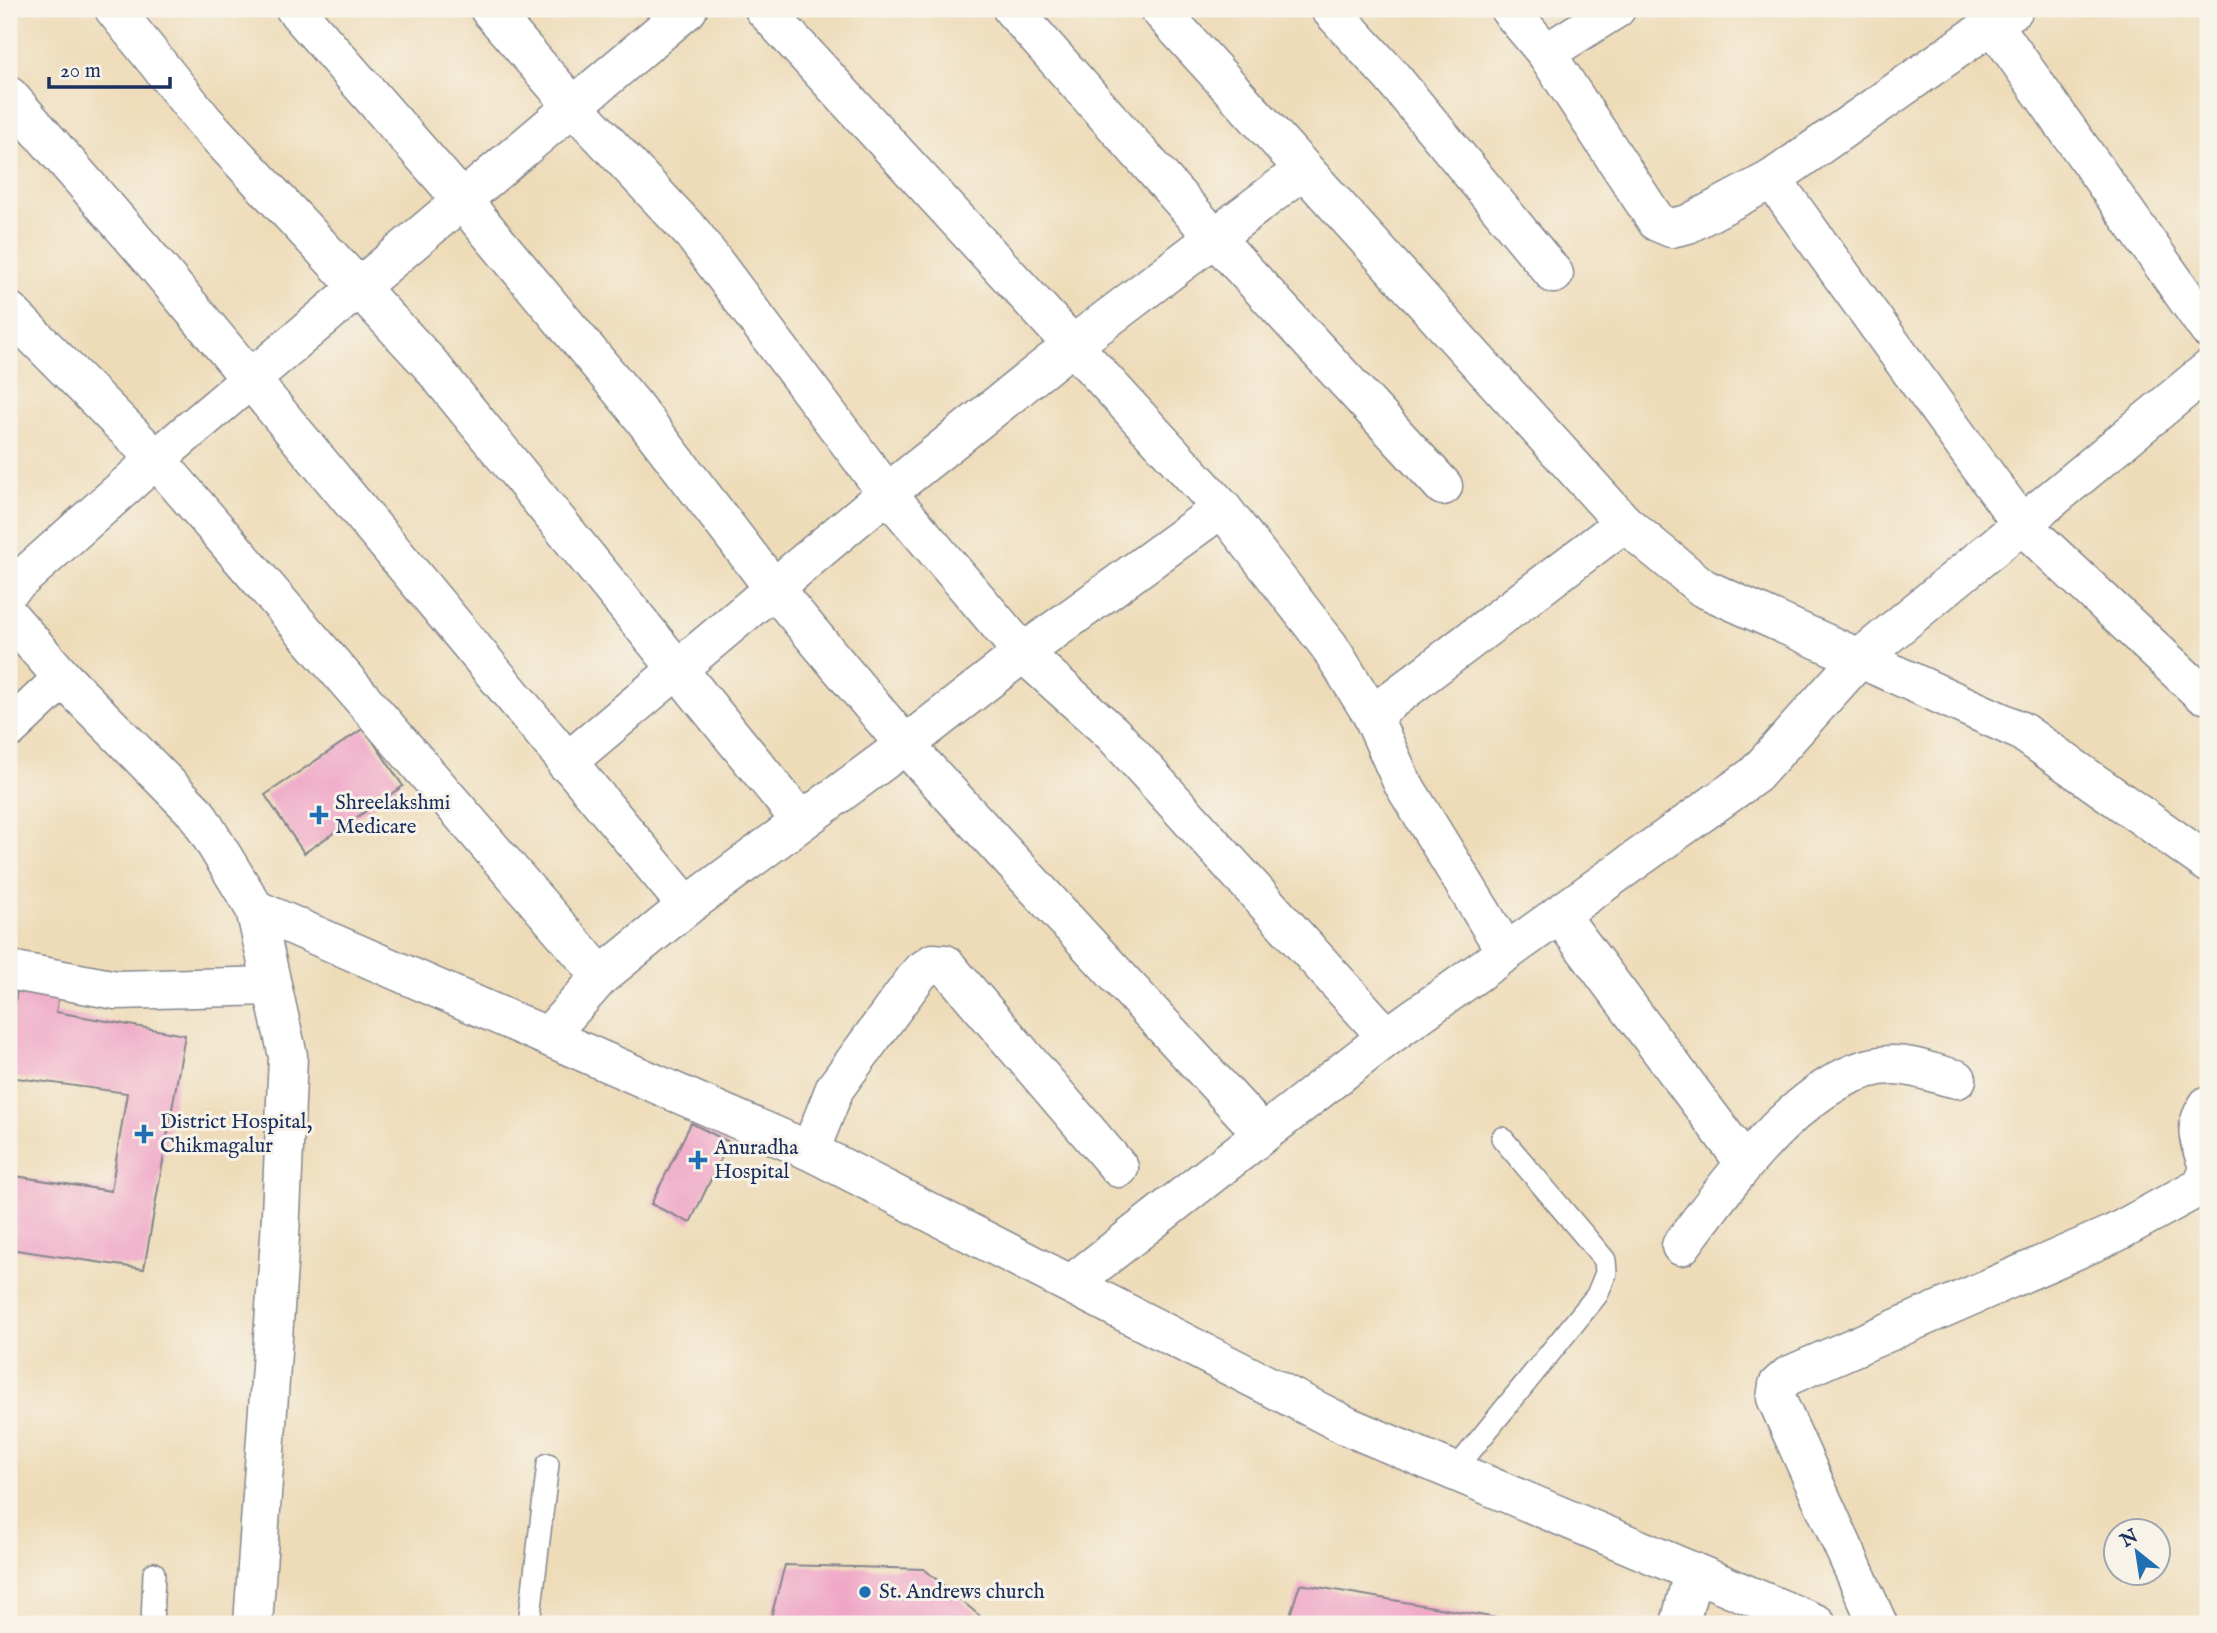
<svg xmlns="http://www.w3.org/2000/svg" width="2217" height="1633" font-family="'IM FELL English',serif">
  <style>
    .building { fill: #efa6c6 }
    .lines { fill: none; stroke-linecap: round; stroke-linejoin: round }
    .lane-casing { stroke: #84868c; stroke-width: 24 }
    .street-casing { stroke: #84868c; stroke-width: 41 }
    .secondary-casing { stroke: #84868c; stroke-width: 41 }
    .lane { stroke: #fff; stroke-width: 21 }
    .street { stroke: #fff; stroke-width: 38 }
    .secondary { stroke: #fff; stroke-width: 38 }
    .poi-dot { fill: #1f6fb2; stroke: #f7f3e8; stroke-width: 2.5 }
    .labels { text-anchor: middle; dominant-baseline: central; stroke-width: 6; stroke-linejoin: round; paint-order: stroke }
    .poi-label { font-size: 21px; fill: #1b2f5e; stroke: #f7f3e8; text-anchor: start }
  </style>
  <rect width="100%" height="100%" fill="#f7f3e8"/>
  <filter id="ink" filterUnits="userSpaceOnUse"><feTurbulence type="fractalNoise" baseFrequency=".0143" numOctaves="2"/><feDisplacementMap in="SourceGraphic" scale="14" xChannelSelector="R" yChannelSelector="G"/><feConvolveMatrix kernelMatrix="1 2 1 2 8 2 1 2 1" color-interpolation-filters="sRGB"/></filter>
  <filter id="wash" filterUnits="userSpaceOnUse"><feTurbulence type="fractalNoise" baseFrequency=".00686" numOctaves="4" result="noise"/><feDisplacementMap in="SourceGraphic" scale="28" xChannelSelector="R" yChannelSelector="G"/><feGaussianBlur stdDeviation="1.57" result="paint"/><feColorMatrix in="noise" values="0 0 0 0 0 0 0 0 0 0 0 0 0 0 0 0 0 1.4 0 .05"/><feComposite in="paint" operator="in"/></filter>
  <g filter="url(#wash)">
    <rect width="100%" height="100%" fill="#eedcb9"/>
    <g id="blocks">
      <g class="building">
        <polygon points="364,728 403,786 304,853 265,795"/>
        <polygon points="22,960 64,967 56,1012 185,1035 144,1269 9,1249 9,1175 111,1191 127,1093 9,1077 9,1007 14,1008"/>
        <polygon points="691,1123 729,1142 690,1223 651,1204"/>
        <polygon points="785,1565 924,1569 980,1616 978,1624 769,1624"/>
        <polygon points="1300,1584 1526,1623 1526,1624 1287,1624"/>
      </g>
    </g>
  </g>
  <g filter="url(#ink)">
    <use href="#blocks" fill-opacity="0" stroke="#84868c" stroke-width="2"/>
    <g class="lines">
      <defs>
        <g id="lane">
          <polyline points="1455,1470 1597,1295 1606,1273 1605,1260 1502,1138"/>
          <polyline points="152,1624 154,1573"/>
          <polyline points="529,1624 548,1464"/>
        </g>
        <g id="street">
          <polyline points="114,9 204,121 429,363 801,821"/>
          <polyline points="295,9 462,200 633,405 775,590 905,745 1262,1133"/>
          <polyline points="489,9 574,107 693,234 887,493 1023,653 1113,734 1387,1037"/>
          <polyline points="764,9 1222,508 1329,646 1372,715 1402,782 1506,952"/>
          <polyline points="1012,9 1214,237 1443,486"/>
          <polyline points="1159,9 1624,523 1703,588 2021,731 2208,863"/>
          <polyline points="1330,9 1392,77 1554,274"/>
          <polyline points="1509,9 1546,53 1657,222 1671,228 1688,224 1772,179 2014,9"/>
          <polyline points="1993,24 2208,329"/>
          <polyline points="1546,53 1616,9"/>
          <polyline points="9,96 145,252 687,906"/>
          <polyline points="1772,179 2022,525 2201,693 2208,695"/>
          <polyline points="9,311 156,459 601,976"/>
          <polyline points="1372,715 1624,523"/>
          <polyline points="566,763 887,493 1074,344 1302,171"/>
          <polyline points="255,909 810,1151 1347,1426 1817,1624"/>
          <polyline points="1559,914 1744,1162"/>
          <polyline points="9,970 116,990 272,986"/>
          <polyline points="549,1035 601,976 687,906 905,745 1023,653 1222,508"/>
          <path d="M2208,1105C2192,1128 2199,1140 2208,1166"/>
          <polyline points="810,1151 835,1088 920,972 933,963 945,964 1119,1168"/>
          <path d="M1681,1246C1726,1186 1811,1064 1894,1065C1914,1065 1937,1075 1957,1079"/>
          <polyline points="1071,1284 1387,1037 1755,775 1859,659 2208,370"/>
          <polyline points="1680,1624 1693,1572"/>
          <polyline points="1878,1624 1776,1398 1778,1385 1788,1376 2115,1233 2201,1186 2208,1173"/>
        </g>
        <g id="secondary">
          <polyline points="9,590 156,459 688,9"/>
          <polyline points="9,616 63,678 197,814 255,909 288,1056 280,1237 253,1624"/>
          <polyline points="9,729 63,678"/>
        </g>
      </defs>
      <use href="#lane" class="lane-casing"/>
      <use href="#street" class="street-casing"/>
      <use href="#secondary" class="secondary-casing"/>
      <use href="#lane" class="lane"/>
      <use href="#street" class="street"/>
      <use href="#secondary" class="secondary"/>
    </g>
  </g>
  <g class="poi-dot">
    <path d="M315.5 804.5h7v7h7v7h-7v7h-7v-7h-7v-7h7z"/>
    <path d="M140.5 1123.5h7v7h7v7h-7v7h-7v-7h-7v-7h7z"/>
    <path d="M694.5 1149.5h7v7h7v7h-7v7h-7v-7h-7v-7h7z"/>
    <circle cx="865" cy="1592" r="7"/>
  </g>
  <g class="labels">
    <g class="poi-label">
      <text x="335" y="803">Shreelakshmi<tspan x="335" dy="24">Medicare</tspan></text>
      <text x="160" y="1122">District Hospital,<tspan x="160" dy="24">Chikmagalur</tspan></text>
      <text x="714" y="1148">Anuradha<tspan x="714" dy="24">Hospital</tspan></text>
      <text x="879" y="1592">St. Andrews church</text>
    </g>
  </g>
  <rect width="2217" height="1633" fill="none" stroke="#f7f3e8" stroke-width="35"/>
  <g transform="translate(2137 1552) rotate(330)"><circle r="33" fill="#f7f3e8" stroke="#9fa5b1" stroke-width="2"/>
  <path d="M0-5L12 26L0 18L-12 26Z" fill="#1f6fb2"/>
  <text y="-10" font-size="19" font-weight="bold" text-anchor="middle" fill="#1b2f5e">N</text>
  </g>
  <path d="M49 77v10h121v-10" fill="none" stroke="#1b2f5e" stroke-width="3.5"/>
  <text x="60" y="77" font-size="21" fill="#1b2f5e" stroke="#f7f3e8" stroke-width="5" paint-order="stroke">20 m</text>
</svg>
